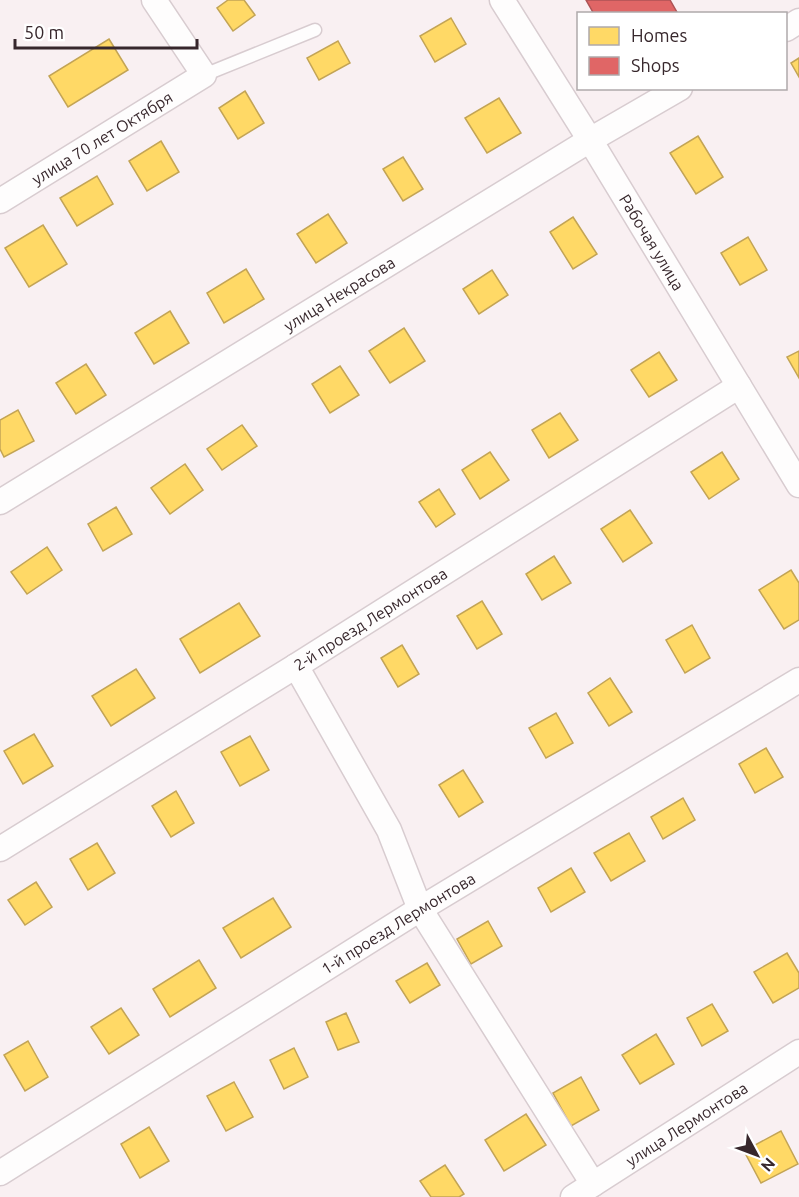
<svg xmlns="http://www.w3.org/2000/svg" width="799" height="1197" font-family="Ubuntu,sans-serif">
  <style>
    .homes { fill: #ffd966; stroke: #c3a455; stroke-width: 1.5 }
    .shops { fill: #e06666; stroke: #ad5355; stroke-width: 1.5 }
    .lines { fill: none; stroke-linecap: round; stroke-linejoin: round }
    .lane-casing { stroke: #d8ccd0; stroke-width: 15 }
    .street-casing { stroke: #d8ccd0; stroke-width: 27 }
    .lane { stroke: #fefdfd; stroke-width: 12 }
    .street { stroke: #fefdfd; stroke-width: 24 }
    .labels { text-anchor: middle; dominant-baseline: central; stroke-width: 6; stroke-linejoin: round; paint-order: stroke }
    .street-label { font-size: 16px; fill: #37272c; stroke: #fff }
  </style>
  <rect width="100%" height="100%" fill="#f9f0f2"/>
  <g class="homes">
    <polygon points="228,0 244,0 255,15 233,31 217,8"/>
    <polygon points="451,18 466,44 435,62 420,36"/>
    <polygon points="109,39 128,70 68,107 49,76"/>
    <polygon points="338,41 350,63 319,80 307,58"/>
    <polygon points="799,58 799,77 791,63"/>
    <polygon points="245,91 264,123 238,139 219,108"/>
    <polygon points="499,98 521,133 487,153 465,118"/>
    <polygon points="698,136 723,177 696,194 670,153"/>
    <polygon points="161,141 179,172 147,191 129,161"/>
    <polygon points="403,157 423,189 403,201 383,169"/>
    <polygon points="97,176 113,204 77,226 60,198"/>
    <polygon points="328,214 347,243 316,263 297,234"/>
    <polygon points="573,217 597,254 573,269 550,232"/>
    <polygon points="43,225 67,264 29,287 5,248"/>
    <polygon points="748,237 767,270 740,285 721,253"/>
    <polygon points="246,269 264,299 224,323 207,293"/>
    <polygon points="492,270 508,295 479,314 463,289"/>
    <polygon points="170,311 189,343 154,364 135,333"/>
    <polygon points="404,328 425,361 390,383 369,351"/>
    <polygon points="799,351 799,378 787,357"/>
    <polygon points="659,352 677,380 649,397 631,370"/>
    <polygon points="86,364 106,395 76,414 56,383"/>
    <polygon points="340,366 359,395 330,413 312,384"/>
    <polygon points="18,410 34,441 4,457 0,449 0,420"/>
    <polygon points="560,413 578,440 549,458 532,430"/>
    <polygon points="242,425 257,446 222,470 207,449"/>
    <polygon points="490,452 509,480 480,499 462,470"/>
    <polygon points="722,452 739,479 709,499 691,472"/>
    <polygon points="185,464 203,490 170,514 151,488"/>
    <polygon points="439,489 455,514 436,527 419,502"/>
    <polygon points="116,507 132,534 103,551 88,524"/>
    <polygon points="630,510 652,543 623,562 601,529"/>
    <polygon points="47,547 62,570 27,594 11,572"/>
    <polygon points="554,556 571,583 542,600 526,574"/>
    <polygon points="791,570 799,583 799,620 784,629 759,590"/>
    <polygon points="482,601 502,634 477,649 457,616"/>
    <polygon points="239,603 260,636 200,673 180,639"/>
    <polygon points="692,625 710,658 685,673 666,640"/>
    <polygon points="402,645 419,674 398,687 381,658"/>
    <polygon points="136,669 155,698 111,726 92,696"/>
    <polygon points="610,678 632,712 609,726 588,693"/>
    <polygon points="556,713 573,743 546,758 529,728"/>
    <polygon points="34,734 53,766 23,784 4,751"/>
    <polygon points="250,736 269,770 240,786 221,752"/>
    <polygon points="766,748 783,777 755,793 739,764"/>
    <polygon points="463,770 483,802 459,817 439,785"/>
    <polygon points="176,791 194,823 171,837 152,806"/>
    <polygon points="683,798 695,820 663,839 651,817"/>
    <polygon points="629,833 645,861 611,881 594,853"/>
    <polygon points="97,843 115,873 88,890 70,859"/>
    <polygon points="571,868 585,892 551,912 538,888"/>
    <polygon points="36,882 52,907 25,925 8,900"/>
    <polygon points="273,898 291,927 241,958 223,928"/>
    <polygon points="488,921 502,946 471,964 457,939"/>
    <polygon points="787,953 799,973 799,988 773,1003 754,972"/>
    <polygon points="199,960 216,988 170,1017 153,989"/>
    <polygon points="427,963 440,985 410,1003 396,981"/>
    <polygon points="712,1004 728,1031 702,1046 687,1018"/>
    <polygon points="121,1008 139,1035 109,1054 91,1027"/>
    <polygon points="346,1013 359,1042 338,1050 326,1022"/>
    <polygon points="656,1034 674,1064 640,1084 622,1055"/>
    <polygon points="28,1041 48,1077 25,1091 4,1055"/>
    <polygon points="294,1048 308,1077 284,1089 270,1060"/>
    <polygon points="581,1077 599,1110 571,1126 553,1093"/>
    <polygon points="234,1082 253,1117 226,1131 207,1096"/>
    <polygon points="526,1114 546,1145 504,1171 485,1140"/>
    <polygon points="149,1127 169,1161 140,1178 121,1144"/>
    <polygon points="781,1131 798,1164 761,1183 744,1151"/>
    <polygon points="445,1165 464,1194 459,1197 431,1197 420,1181"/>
  </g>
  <polygon class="shops" points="586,0 670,0 678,14 594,14"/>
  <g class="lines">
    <defs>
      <polyline id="lane" points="204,75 315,30"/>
      <g id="street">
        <path id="s1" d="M502,0L590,140L799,485"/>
        <polyline points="786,29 799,21"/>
        <path id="s2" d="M0,201L204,75L154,0"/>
        <path id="s3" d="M0,502L590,140L680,88"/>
        <polyline points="296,666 389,830 420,909 593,1184"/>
        <path id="s4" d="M0,849L296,666L739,386"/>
        <path id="s5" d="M0,1173L420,909L799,680"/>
        <path id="s6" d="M573,1197L799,1052"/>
      </g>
    </defs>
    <use href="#lane" class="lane-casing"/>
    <use href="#street" class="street-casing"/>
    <use href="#lane" class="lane"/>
    <use href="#street" class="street"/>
  </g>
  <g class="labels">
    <g class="street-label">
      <text stroke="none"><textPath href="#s2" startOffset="120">улица 70 лет Октября</textPath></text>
      <text stroke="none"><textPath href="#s1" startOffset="285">Рабочая улица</textPath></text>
      <text stroke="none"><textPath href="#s3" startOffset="398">улица Некрасова</textPath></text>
      <text stroke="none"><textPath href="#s4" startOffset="436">2-й проезд Лермонтова</textPath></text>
      <text stroke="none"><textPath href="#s5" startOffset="470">1-й проезд Лермонтова</textPath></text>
      <text stroke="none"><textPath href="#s6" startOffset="135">улица Лермонтова</textPath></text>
    </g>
  </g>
  <rect x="577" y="12" width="210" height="78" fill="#ffffff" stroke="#afa9ab" stroke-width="1.5"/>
  <rect x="589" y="27" width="30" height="18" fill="#ffd966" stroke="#afa9ab" stroke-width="1.5"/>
  <text x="631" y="42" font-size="18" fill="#37272c">Homes</text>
  <rect x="589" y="57" width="30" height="18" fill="#e06666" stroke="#afa9ab" stroke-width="1.5"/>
  <text x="631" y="72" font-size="18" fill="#37272c">Shops</text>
  <g transform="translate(757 1155) rotate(131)" stroke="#ffffff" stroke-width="4.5" paint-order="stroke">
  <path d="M0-4.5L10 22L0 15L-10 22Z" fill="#37272c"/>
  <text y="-9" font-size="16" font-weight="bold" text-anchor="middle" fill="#37272c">N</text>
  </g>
  <path d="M15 39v9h182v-9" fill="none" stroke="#37272c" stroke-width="3"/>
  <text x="24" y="39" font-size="18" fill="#37272c" stroke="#ffffff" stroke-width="4.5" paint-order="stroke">50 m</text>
</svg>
